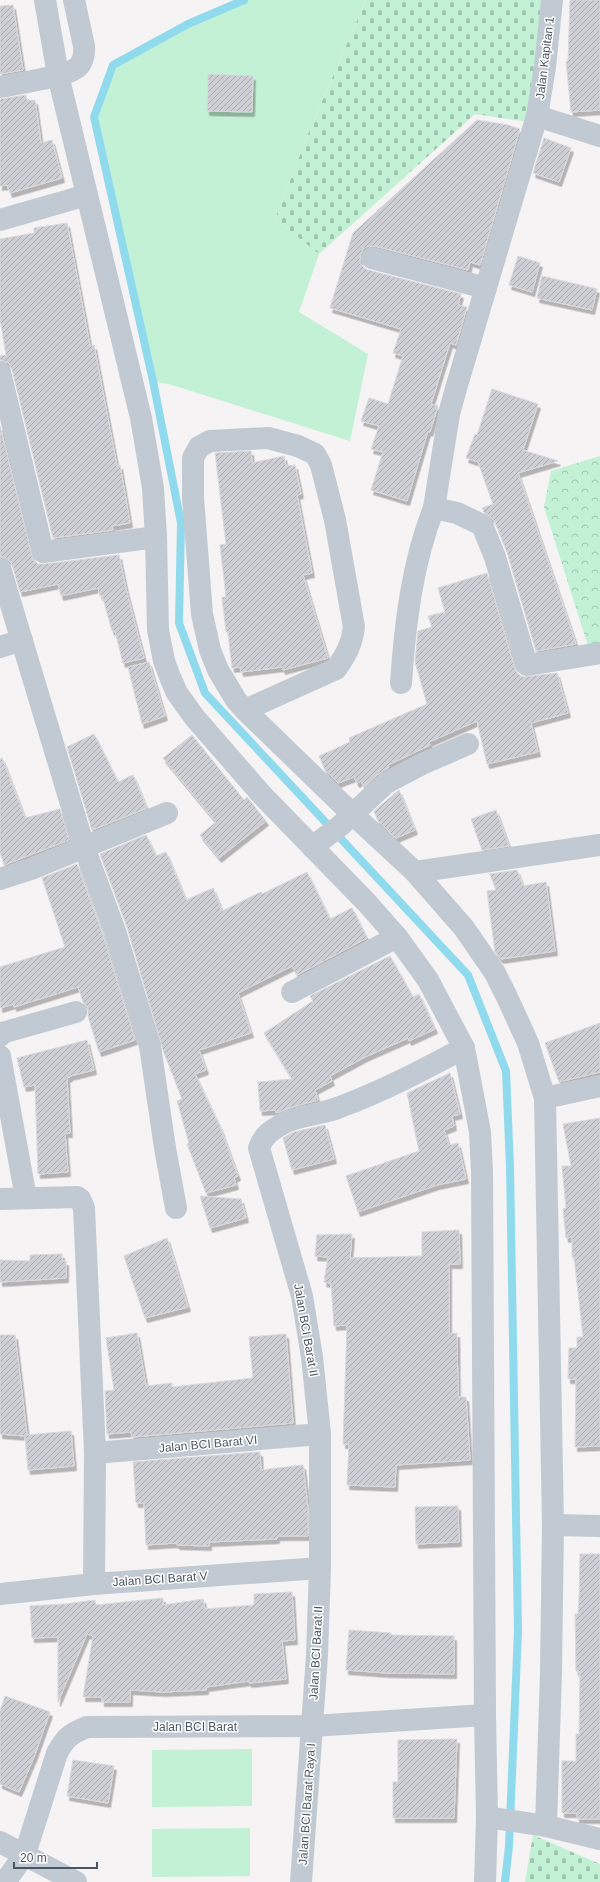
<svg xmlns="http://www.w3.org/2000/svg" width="600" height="1882" font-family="Arial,sans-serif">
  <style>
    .grass { fill: #c3f1d5 }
    .forest { fill: url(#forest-crowns) }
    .cemetery { fill: url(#cemetery-stones) }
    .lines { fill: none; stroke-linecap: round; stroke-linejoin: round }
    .stream { stroke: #90daee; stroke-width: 8 }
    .building { fill: url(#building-hatch); stroke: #d7d9de; filter: url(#shadow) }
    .street { stroke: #c1cad2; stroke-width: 22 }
    .labels { text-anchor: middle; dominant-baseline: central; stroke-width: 3; stroke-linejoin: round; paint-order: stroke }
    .street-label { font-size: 12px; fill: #4a5661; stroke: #fff }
  </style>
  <defs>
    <pattern id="forest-crowns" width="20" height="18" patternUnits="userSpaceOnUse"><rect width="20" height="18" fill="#c3f1d5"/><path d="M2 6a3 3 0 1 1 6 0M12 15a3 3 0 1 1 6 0" fill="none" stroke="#a0c6b0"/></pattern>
    <pattern id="cemetery-stones" width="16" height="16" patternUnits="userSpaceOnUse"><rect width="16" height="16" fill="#c3f1d5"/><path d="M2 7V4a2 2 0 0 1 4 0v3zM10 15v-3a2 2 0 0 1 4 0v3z" fill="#a0c6b0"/></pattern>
    <pattern id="building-hatch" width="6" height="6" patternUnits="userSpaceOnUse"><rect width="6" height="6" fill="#cdcfd5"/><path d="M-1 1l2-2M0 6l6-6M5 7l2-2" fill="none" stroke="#a8abb0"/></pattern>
    <filter id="shadow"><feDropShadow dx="2.5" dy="4.5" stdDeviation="0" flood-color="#0004"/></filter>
  </defs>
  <rect width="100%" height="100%" fill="#f5f3f3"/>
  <g class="grass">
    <polygon points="244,0 366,0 311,127 275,219 319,254 299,312 368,354 350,441 172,385 153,381 94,117 113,65 188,24"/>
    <polygon points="252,1749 252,1806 152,1807 152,1750"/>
    <polygon points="250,1828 250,1876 152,1877 152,1829"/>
  </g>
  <polygon class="forest" points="600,456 600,646 589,649 544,507 551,471"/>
  <g class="cemetery">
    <polygon points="366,0 552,0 535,123 475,114 319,254 275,219 311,127"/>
    <polygon points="533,1835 600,1864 600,1882 525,1882"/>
  </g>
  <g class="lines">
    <polyline class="stream" points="244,0 188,24 113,65 94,117 153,381 181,523 179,623 205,693 468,975 506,1071 510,1167 518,1631 509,1846 505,1882"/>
  </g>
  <g class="building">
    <polygon points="570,0 600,0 600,110 571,112 566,61 568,61"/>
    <polygon points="13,5 23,70 0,74 0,6"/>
    <polygon points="208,74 253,76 252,112 207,111"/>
    <polygon points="26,95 27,101 35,100 41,143 52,140 62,178 10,193 7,185 0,186 0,99"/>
    <polygon points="477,120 508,125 520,129 480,265 470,262 468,270 375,246 368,246 363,249 360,255 360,262 363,267 368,270 461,294 458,305 467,307 456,345 450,343 431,404 438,406 430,432 428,431 407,501 371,490 383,452 371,449 379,426 361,421 369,398 388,404 403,356 393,353 401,329 330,308 353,233"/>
    <polygon points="544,138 571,148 559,182 533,173"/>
    <polygon points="67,223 90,346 94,345 117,466 120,465 130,523 112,526 113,530 53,538 12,369 9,363 0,360 0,356 6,355 0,319 0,239 34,233 34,228"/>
    <polygon points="518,256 540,263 532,292 509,285"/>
    <polygon points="542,276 597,289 592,310 537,298"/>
    <polygon points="492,389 538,404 523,450 558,461 518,473 576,644 536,651 507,552 494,520 484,512 482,508 493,504 478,462 466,458 475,434 477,435"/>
    <polygon points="0,426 33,560 38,564 45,564 119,555 126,589 144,658 123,663 115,631 112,631 102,595 100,596 98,588 61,596 58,584 20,592 12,564 8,559 0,556"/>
    <polygon points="251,451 252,463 284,456 286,466 295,465 301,494 297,495 312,573 303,575 328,658 283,670 282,667 241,672 240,667 232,668 228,632 226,632 222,597 226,597 220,545 226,544 215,453"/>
    <polygon points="487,573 515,669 518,674 523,677 557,673 568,713 531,723 538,752 487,764 477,721 429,742 430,745 388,765 389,767 378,774 364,787 361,781 357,783 354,777 338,783 325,770 319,756 350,742 349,738 427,704 415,662 418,631 432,627 428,616 445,612 438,588"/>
    <polygon points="149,662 165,716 142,724 128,667"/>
    <polygon points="94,734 118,782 133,775 147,808 92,830 67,747"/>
    <polygon points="192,735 244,800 247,797 266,821 219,858 200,835 216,822 163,758"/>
    <polygon points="2,758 25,818 60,809 69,840 4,865 0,852 0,759"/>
    <polygon points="399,790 415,830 396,838 378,821 374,811"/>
    <polygon points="496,810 509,846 482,850 471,819"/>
    <polygon points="146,835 156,856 166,852 186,900 213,888 222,911 261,892 262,894 307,872 330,919 352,908 367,938 297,975 292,966 238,993 251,1033 199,1050 206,1070 195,1074 220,1127 238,1176 234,1178 236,1185 206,1193 187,1144 189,1143 177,1101 182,1099 163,1050 127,927 100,854"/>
    <polygon points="77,864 103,935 135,1040 99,1052 88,1016 88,1008 83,1002 78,987 14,1007 14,1004 0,1008 0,967 65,947 42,878"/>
    <polygon points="517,870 523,886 546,882 555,951 501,959 495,952 487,891 496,890 490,874"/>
    <polygon points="390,956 413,997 419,994 435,1029 409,1041 408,1038 365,1057 330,1076 332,1081 315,1090 318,1100 292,1107 276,1113 275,1110 260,1111 258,1082 292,1079 264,1033 313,1001 310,996"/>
    <polygon points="600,1023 600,1072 559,1082 545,1043"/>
    <polygon points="87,1040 94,1070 70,1076 70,1077 67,1078 70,1133 65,1133 68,1172 38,1174 35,1085 24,1087 17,1058"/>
    <polygon points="450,1073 460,1114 452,1116 454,1126 444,1130 449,1145 458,1143 466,1179 437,1185 358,1212 346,1176 419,1151 407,1093"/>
    <polygon points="600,1118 600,1446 575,1447 576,1379 568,1379 569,1348 577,1348 577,1337 583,1337 574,1257 572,1257 572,1237 566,1238 563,1209 566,1208 562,1166 571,1166 563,1124"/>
    <polygon points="325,1125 334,1159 292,1170 283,1138 294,1132"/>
    <polygon points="200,1196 241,1199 246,1218 210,1228"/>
    <polygon points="459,1230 460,1264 449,1264 449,1334 457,1333 458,1397 466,1397 470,1460 396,1465 395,1487 347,1485 349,1444 343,1444 347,1325 334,1326 331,1283 324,1282 328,1257 315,1256 317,1235 352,1234 350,1258 422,1256 422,1232"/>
    <polygon points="167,1238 188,1307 145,1318 124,1256"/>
    <polygon points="62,1254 62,1261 66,1261 66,1278 0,1282 0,1260 30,1261 30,1255"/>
    <polygon points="137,1333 146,1386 172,1383 172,1387 253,1378 249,1337 286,1334 293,1423 132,1437 131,1432 107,1434 105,1391 114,1390 106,1338"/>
    <polygon points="0,1335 15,1335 27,1435 71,1431 74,1466 28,1470 25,1436 0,1434"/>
    <polygon points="260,1452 261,1470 303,1465 308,1508 308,1536 277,1536 277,1539 209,1542 209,1546 177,1545 176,1543 146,1545 144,1503 136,1503 133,1462"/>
    <polygon points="458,1506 459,1542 416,1544 415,1507"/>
    <polygon points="580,1554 600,1554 600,1819 577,1819 577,1813 562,1813 562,1761 576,1761 576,1734 579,1734 580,1672 576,1671 575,1614 578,1614 579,1598"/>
    <polygon points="292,1592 295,1640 282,1641 286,1679 249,1683 249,1681 206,1687 206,1690 163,1692 130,1690 130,1702 102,1702 102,1697 83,1697 93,1636 87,1634 58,1702 58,1637 32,1638 30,1606 65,1604 95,1600 96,1605 163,1598 163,1605 203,1599 205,1609 254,1605 254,1594"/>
    <polygon points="349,1630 391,1633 391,1635 454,1636 454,1674 387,1673 346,1670"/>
    <polygon points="5,1696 50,1712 34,1757 19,1792 0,1784 0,1711"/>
    <polygon points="457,1739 454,1818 393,1818 393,1782 398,1782 398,1740"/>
    <polygon points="73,1760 114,1766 108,1803 67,1796"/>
  </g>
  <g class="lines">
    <g class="street">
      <polyline points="45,0 58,75 141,418 153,488 156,537 158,630 164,661 170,677 177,693 195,718 262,795 367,903 397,937 428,980 464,1048 480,1132 482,1171 485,1715 487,1817 485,1882"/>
      <polyline points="552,0 545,67 537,116 457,385 449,414 434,508 457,513 482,525 495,557 527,665 600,653"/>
      <path d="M0,87C18,83 58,78 73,70C82,66 85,56 84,46L74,0"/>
      <polyline points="537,116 600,136"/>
      <polyline points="0,220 87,195"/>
      <polyline points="372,258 486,288"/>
      <polyline points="0,372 43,552 156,537"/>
      <polyline points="0,568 84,847 115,931 150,1046 165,1148 176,1208"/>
      <polyline points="0,647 22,640"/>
      <path d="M401,683C405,625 412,563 434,508"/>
      <path d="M245,710L336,669C346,655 352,644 354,627L335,520L321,465L315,454L298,446L268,438L210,441L199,447L193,458V498L202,614L210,650L218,670L236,700L245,710L346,808L415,872L464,928L495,973L507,997L528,1043L545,1098"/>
      <polyline points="312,847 340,826 386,783 422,764 468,744"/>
      <polyline points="415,872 600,845"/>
      <polyline points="0,879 31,869 167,813"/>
      <polyline points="292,992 397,937"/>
      <polyline points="0,1036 2,1033 76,1012"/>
      <polyline points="0,1056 26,1198"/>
      <polyline points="600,1086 545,1098 553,1525 551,1672 546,1826 600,1839"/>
      <polyline points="0,1199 77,1197 80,1199 84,1208 95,1453 94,1584"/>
      <polyline points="95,1453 320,1434"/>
      <polyline points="553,1525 600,1526"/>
      <polyline points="0,1594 94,1584 320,1568"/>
      <polyline points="487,1817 546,1826"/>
      <polyline points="0,1842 76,1882"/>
      <path d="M5,1882L25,1854L57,1753C66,1737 70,1734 87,1727L312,1726L485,1715"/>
      <path d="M301,1882L317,1655L320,1568V1434L312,1357L302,1296L259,1148C263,1135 272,1130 284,1123C297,1116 323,1114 340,1107C383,1091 423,1070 464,1048"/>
    </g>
  </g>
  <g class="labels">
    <g class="street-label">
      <text transform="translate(545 58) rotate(-83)">Jalan Kapitan 1</text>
      <text transform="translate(306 1330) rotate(80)">Jalan BCI Barat II</text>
      <text transform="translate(208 1444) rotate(-5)">Jalan BCI Barat VI</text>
      <text transform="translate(160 1579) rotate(-4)">Jalan BCI Barat V</text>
      <text transform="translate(316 1653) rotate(-87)">Jalan BCI Barat II</text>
      <text x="195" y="1727">Jalan BCI Barat</text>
      <text transform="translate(307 1804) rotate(-86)">Jalan BCI Barat Raya I</text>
    </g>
  </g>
  <path d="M14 1862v6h83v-6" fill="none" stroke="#4a5661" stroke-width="2"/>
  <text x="20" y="1862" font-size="12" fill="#4a5661" stroke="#ffffff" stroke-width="3" paint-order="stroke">20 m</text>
</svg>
